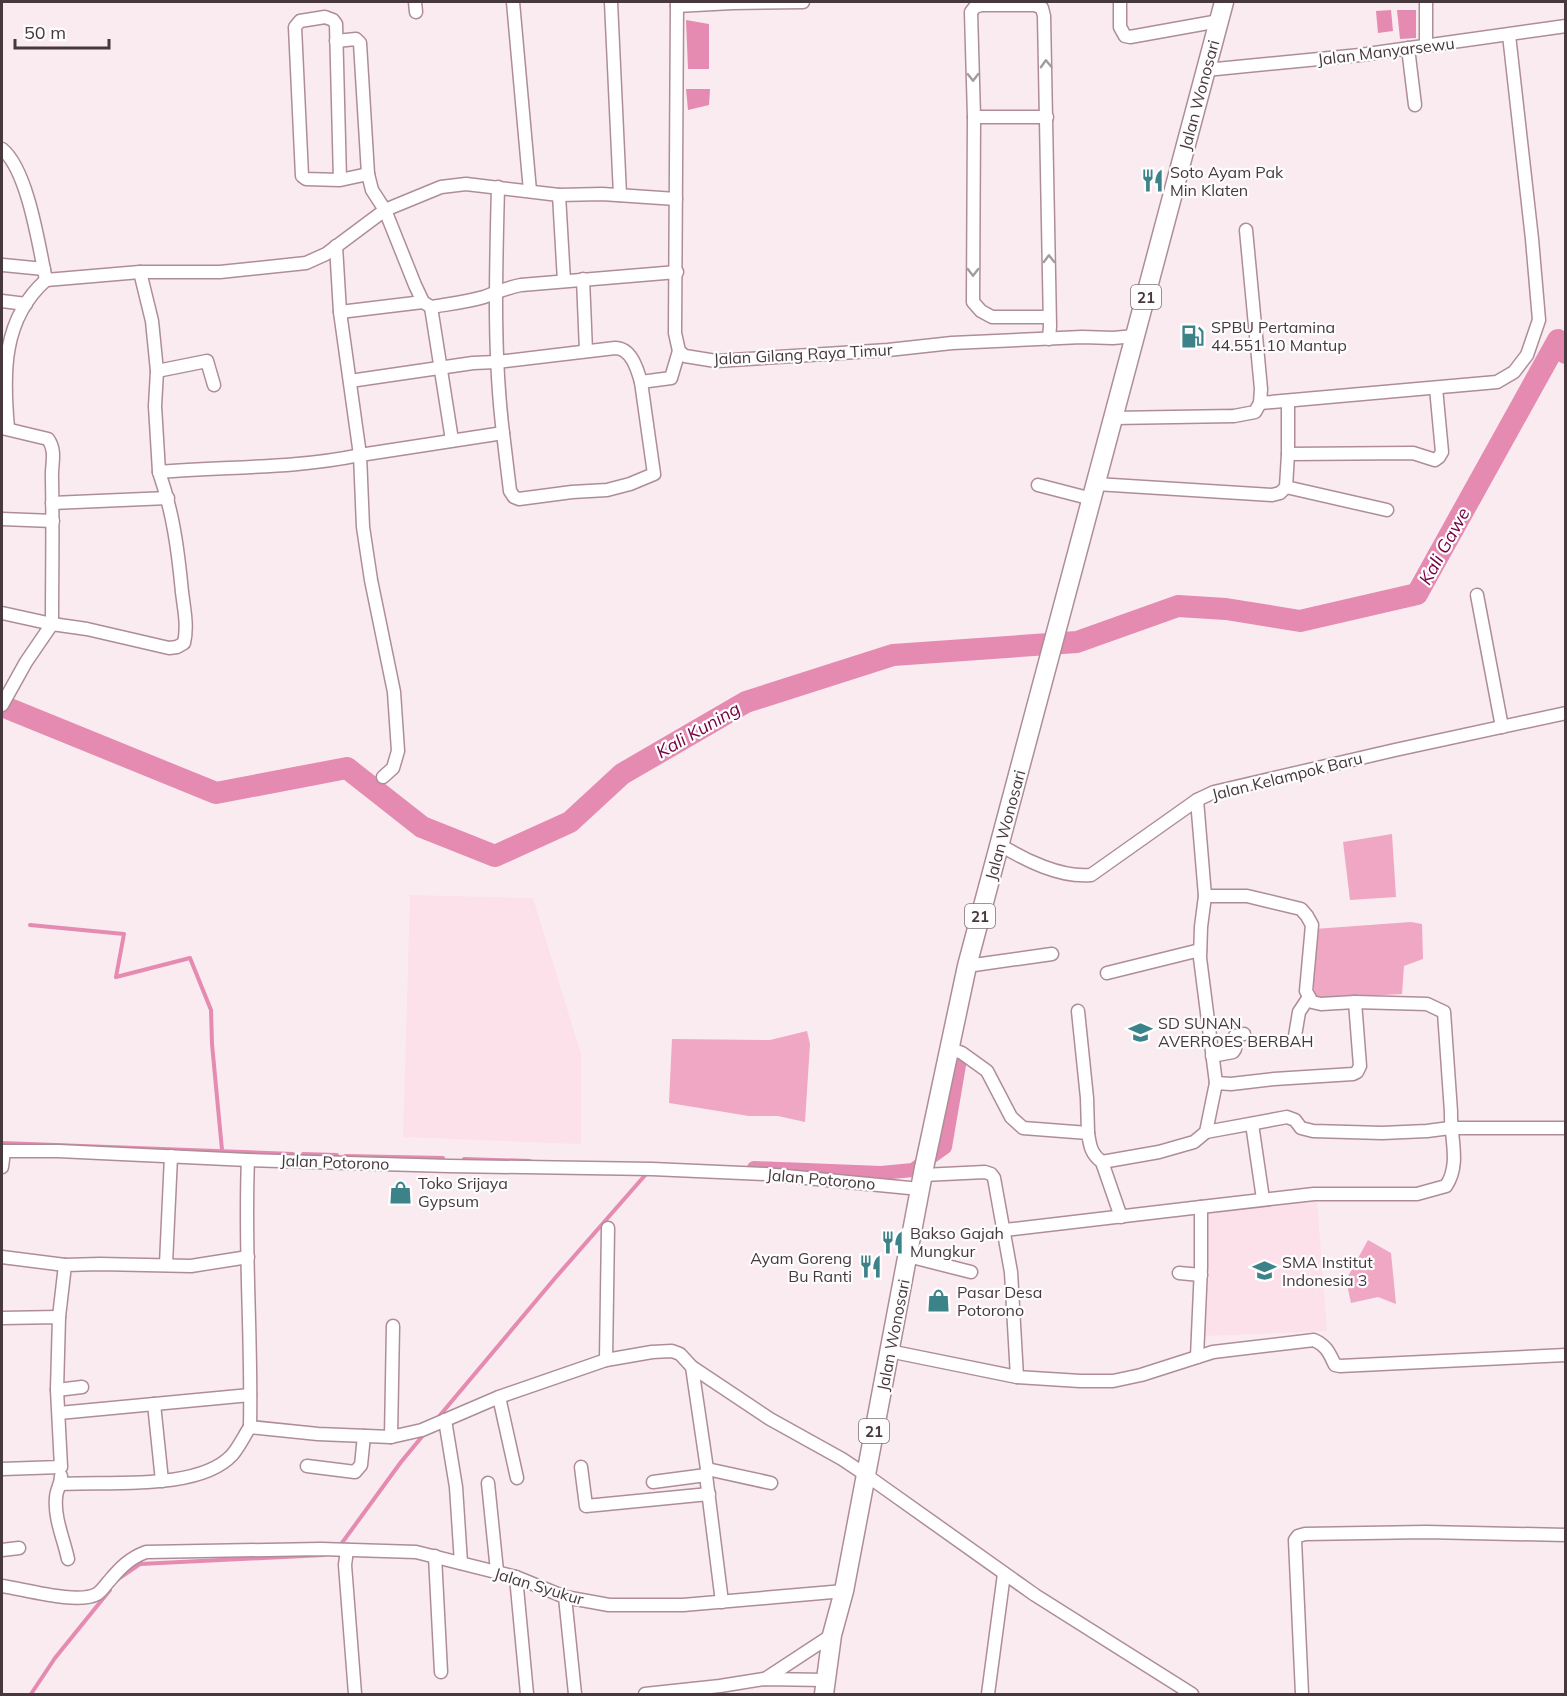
<svg xmlns="http://www.w3.org/2000/svg" width="1567" height="1696" font-family="Mulish,sans-serif">
  <style>
    .built { fill: #fce1eb }
    .green { fill: #efa7c3 }
    .water { fill: #e58ab0 }
    .lines { fill: none; stroke-linecap: round; stroke-linejoin: round }
    .stream { stroke: #e58ab0; stroke-width: 4 }
    .canal { stroke: #e58ab0; stroke-width: 14 }
    .river { stroke: #e58ab0; stroke-width: 22 }
    .minor-casing { stroke: #ae8d99; stroke-width: 15 }
    .highway-casing { stroke: #ae8d99; stroke-width: 21 }
    .minor { stroke: #fff; stroke-width: 12 }
    .highway { stroke: #fff; stroke-width: 18 }
    .oneway { stroke: #a39c9e }
    .labels { text-anchor: middle; dominant-baseline: central; stroke-width: 4.5; stroke-linejoin: round; paint-order: stroke }
    .shield { fill: #fdfdfd; stroke: #7e7377; stroke-width: 1.5 }
    .shield-label { font-size: 15px; font-weight: bold; fill: #47383e }
    .street-label { font-size: 16px; fill: #47383e; stroke: #fdfdfd }
    .poi-label { font-size: 16px; fill: #47383e; stroke: #fdfdfd; text-anchor: start }
    .water-label { font-size: 18px; font-style: italic; fill: #740044; stroke: #fdfdfd }
  </style>
  <rect width="100%" height="100%" fill="#faebf1"/>
  <g class="built">
    <polygon points="410,895 533,898 581,1054 581,1144 403,1137"/>
    <polygon points="1317,1201 1327,1331 1203,1336 1207,1211"/>
  </g>
  <g class="green">
    <polygon points="1392,834 1396,897 1350,900 1343,842"/>
    <polygon points="1411,922 1422,924 1423,959 1404,966 1402,994 1314,999 1314,929"/>
    <polygon points="807,1031 810,1044 805,1122 778,1116 749,1116 669,1103 672,1039 770,1040"/>
    <polygon points="1368,1240 1391,1253 1396,1304 1378,1297 1351,1303 1346,1280"/>
  </g>
  <g class="water">
    <polygon points="1391,10 1393,31 1378,33 1376,11"/>
    <polygon points="1397,10 1416,10 1416,38 1400,39"/>
    <polygon points="686,20 709,24 709,69 688,69"/>
    <polygon points="686,89 710,89 709,105 688,110"/>
  </g>
  <g class="lines">
    <g class="stream">
      <polyline points="30,925 124,934 116,977 190,958 211,1010 212,1044 222,1150"/>
      <polyline points="2,1143 293,1154"/>
      <polyline points="303,1154 337,1155"/>
      <polyline points="345,1156 443,1158"/>
      <polyline points="464,1159 530,1161"/>
      <polyline points="436,1420 556,1277 647,1173"/>
      <polyline points="339,1547 401,1462 425,1433"/>
      <polyline points="118,1579 140,1564 324,1555"/>
      <polyline points="31,1694 55,1658 110,1590"/>
    </g>
    <polyline class="canal" points="754,1168 881,1173 913,1170 945,1147 959,1065"/>
    <polyline class="river" points="2,706 216,793 347,768 422,827 495,856 570,822 622,774 746,702 893,655 1077,642 1178,606 1226,609 1300,621 1417,594 1558,340 1566,353"/>
    <defs>
      <g id="minor">
        <polyline points="415,2 416,12"/>
        <polyline points="513,2 530,191"/>
        <polyline points="611,2 620,195"/>
        <polyline points="677,2 675,333 679,351 685,356 716,361 888,350 952,343 1082,337 1113,338 1135,336"/>
        <polyline points="1120,2 1120,27 1125,36 1130,37 1219,21"/>
        <polyline points="1426,2 1426,46"/>
        <polyline points="677,6 732,3 803,2"/>
        <polyline points="336,41 356,39 360,43 368,174"/>
        <polyline points="1408,48 1415,105"/>
        <polyline points="1206,70 1360,55 1566,26"/>
        <polyline points="974,117 1047,117"/>
        <path d="M2,149C28,170 39,247 46,280L140,272H220L306,263L326,254L385,210L441,187L466,184L559,195L602,194L676,199"/>
        <path d="M340,180L336,24L333,20L325,17L300,21L295,27L302,176L306,179L340,180L368,174L372,190L385,210L415,285L423,302L431,307C449,304 467,302 484,297C497,292 506,288 521,285L677,272"/>
        <path d="M498,187C496,269 493,352 503,433"/>
        <polyline points="559,195 564,281"/>
        <polyline points="336,246 340,312 360,455 503,433 510,491 514,497 519,499 572,492 607,490 630,484 654,474 641,382 671,378 679,351"/>
        <polyline points="3,265 44,269"/>
        <path d="M140,272L152,321L157,371L155,406L159,472C226,466 294,469 360,455L363,527L371,580L394,692L398,751L393,768L383,777"/>
        <polyline points="583,279 586,351"/>
        <polyline points="2,301 26,304"/>
        <polyline points="431,307 452,440"/>
        <polyline points="340,312 423,302"/>
        <polyline points="1049,339 1050,326 1044,16 1042,8 1035,5 981,5 975,7 971,12 974,117 973,302 981,311 992,317 1049,317"/>
        <polyline points="157,371 207,361 214,385"/>
        <path d="M350,381L473,363L497,362L615,348C631,348 637,368 641,382"/>
        <polyline points="1260,403 1497,382 1514,372 1527,355 1539,320 1532,239 1509,35"/>
        <polyline points="1113,418 1234,416 1255,412 1260,403 1261,389 1246,230"/>
        <path d="M2,428L48,439C57,452 51,464 52,479C53,528 52,576 52,624L2,613"/>
        <path d="M8,428C3,374 2,319 46,280"/>
        <polyline points="1288,454 1413,453 1435,460 1439,457 1442,452 1436,388"/>
        <polyline points="1096,484 1272,495 1280,493 1286,487 1288,454 1288,402"/>
        <polyline points="1038,485 1092,499"/>
        <polyline points="1286,487 1387,510"/>
        <polyline points="52,503 168,498"/>
        <polyline points="2,519 53,521"/>
        <polyline points="1477,595 1502,727"/>
        <path d="M2,705L26,662L52,624L87,629L169,648L177,647L184,643C188,626 184,609 182,592C178,550 173,512 159,472"/>
        <path d="M999,844C1024,860 1061,878 1091,875L1197,800L1214,792L1395,750L1566,713"/>
        <polyline points="967,966 1052,954"/>
        <polyline points="1107,973 1200,950"/>
        <polyline points="1078,1011 1087,1098 1088,1133"/>
        <polyline points="1295,1036 1299,1012 1309,997"/>
        <path d="M949,1048L962,1053L987,1071L1011,1117L1023,1128L1088,1133C1090,1146 1091,1154 1102,1162L1159,1152L1194,1142L1206,1132L1216,1083L1200,958L1201,927L1205,896L1197,800"/>
        <polyline points="1212,1056 1233,1052 1235,1049 1235,1036 1244,1034"/>
        <polyline points="1216,1083 1231,1084 1274,1079 1353,1074 1357,1072 1360,1066 1355,1002"/>
        <polyline points="1252,1124 1263,1199"/>
        <polyline points="1206,1132 1287,1117 1295,1120 1301,1128 1313,1131 1382,1133 1427,1131 1450,1128 1566,1128"/>
        <polyline points="2,1151 58,1151 248,1160 449,1166 652,1169 765,1174 920,1189"/>
        <path d="M248,1160C244,1249 252,1338 250,1427L318,1434L391,1437L422,1430L499,1397L606,1360L652,1352L672,1351L680,1354L692,1367L770,1419L842,1459L866,1475L1035,1595L1192,1694"/>
        <polyline points="1102,1162 1121,1217"/>
        <polyline points="2,1167 4,1151"/>
        <path d="M923,1175L985,1172L991,1174L994,1178L1011,1272L1017,1377L1080,1381H1113L1141,1375L1213,1352L1314,1340C1327,1346 1329,1353 1335,1365L1340,1366L1566,1355"/>
        <polyline points="1005,1230 1201,1207"/>
        <polyline points="908,1256 971,1272"/>
        <polyline points="2,1257 65,1265"/>
        <polyline points="166,1264 171,1156"/>
        <polyline points="1179,1273 1201,1275"/>
        <polyline points="59,1317 65,1265 100,1264 191,1266 248,1257"/>
        <polyline points="2,1318 59,1317 57,1390 61,1467 2,1469"/>
        <polyline points="889,1351 1017,1377"/>
        <path d="M1197,1357L1201,1267V1207L1314,1194H1417L1446,1186C1461,1164 1450,1137 1451,1112L1444,1012L1427,1004L1355,1002L1321,1004L1312,1002L1306,991L1312,925L1307,916L1301,909L1247,896H1205"/>
        <polyline points="606,1360 608,1228"/>
        <polyline points="692,1367 707,1469 706,1475 722,1602"/>
        <polyline points="57,1390 82,1387"/>
        <polyline points="499,1397 517,1478"/>
        <polyline points="154,1404 162,1481"/>
        <polyline points="59,1413 250,1395"/>
        <polyline points="445,1420 456,1487 461,1563"/>
        <polyline points="391,1437 393,1326"/>
        <polyline points="307,1466 355,1472 361,1465 364,1436"/>
        <polyline points="581,1467 586,1506 709,1494"/>
        <polyline points="707,1469 771,1483"/>
        <path d="M61,1476C61,1485 56,1490 56,1498C54,1518 64,1540 68,1559"/>
        <polyline points="653,1482 706,1475"/>
        <polyline points="488,1483 497,1571"/>
        <path d="M61,1484C107,1481 199,1491 232,1455C239,1447 244,1436 250,1427"/>
        <polyline points="2,1550 19,1548"/>
        <polyline points="347,1550 345,1565 355,1694"/>
        <polyline points="435,1556 441,1672"/>
        <polyline points="516,1577 527,1694"/>
        <path d="M2,1586C24,1589 78,1605 97,1594C102,1591 106,1584 110,1580C121,1567 130,1558 146,1552L321,1549L416,1552L516,1577L565,1597L609,1605H683L844,1591"/>
        <polyline points="565,1597 575,1694"/>
        <polyline points="765,1679 832,1635"/>
        <polyline points="645,1694 720,1686 764,1679 826,1680"/>
        <polyline points="988,1694 1004,1574"/>
        <polyline points="1302,1694 1295,1540 1298,1536 1305,1534 1426,1532 1566,1535"/>
      </g>
      <polyline id="highway" points="824,1694 832,1635 844,1591 924,1168 967,966 1224,2"/>
    </defs>
    <use href="#minor" class="minor-casing"/>
    <use href="#highway" class="highway-casing"/>
    <use href="#minor" class="minor"/>
    <use href="#highway" class="highway"/>
  </g>
  <defs><path id="oneway-chevron" d="M-2-3.5L2.5 0L-2 3.5" fill="none" stroke-width="1.6" stroke-linecap="round" stroke-linejoin="round" transform="scale(1.5)"/></defs>
  <g class="oneway">
    <use href="#oneway-chevron" transform="translate(1046 64) rotate(-92)"/>
    <use href="#oneway-chevron" transform="translate(973 77) rotate(89)"/>
    <use href="#oneway-chevron" transform="translate(1049 259) rotate(-91)"/>
    <use href="#oneway-chevron" transform="translate(973 272) rotate(90)"/>
  </g>
  <defs>
    <symbol id="restaurant-bare" viewBox="-9 -9 18 18"><path d="M-5-6h1v4h1v-4h1v4h1v-4h1v5L-1.5 .5V6h-2V.5L-5-1ZM5-6V6H3V1.5H1.5Q1.5-4 5-6Z" fill="#3b8289" stroke="#fdfdfd" stroke-width="2.5" paint-order="stroke"/></symbol>
    <symbol id="fuel-bare" viewBox="-9 -9 18 18"><path d="M-5.5-6h7V0h2V4h1.3V-2.5L3-4.5l.8-.8L6-3V5H2.5V1h-1V6h-7ZM-4.2-4.7v3.2H.2V-4.7Z" fill="#3b8289" stroke="#fdfdfd" stroke-width="2.5" paint-order="stroke"/></symbol>
    <symbol id="school-bare" viewBox="-9 -9 18 18"><path d="M0-5L7-2L0 1L-7-2ZM-4 1L0 2.5L4 1V4Q0 6-4 4Z" fill="#3b8289" stroke="#fdfdfd" stroke-width="2.5" paint-order="stroke"/></symbol>
    <symbol id="shop-bare" viewBox="-9 -9 18 18"><path d="M-5-2.5h2.3a2.7 3.5 0 0 1 5.4 0H5L5.5 6h-11ZM-1.5-2.5h3a1.5 2.3 0 0 0-3 0Z" fill="#3b8289" stroke="#fdfdfd" stroke-width="2.5" paint-order="stroke"/></symbol>
  </defs>
  <g fill-rule="evenodd">
    <use href="#restaurant-bare" x="1136" y="164" width="33" height="33"/>
    <use href="#fuel-bare" x="1176" y="320" width="33" height="33"/>
    <use href="#school-bare" x="1124" y="1016" width="33" height="33"/>
    <use href="#shop-bare" x="384" y="1176" width="33" height="33"/>
    <use href="#restaurant-bare" x="876" y="1226" width="33" height="33"/>
    <use href="#restaurant-bare" x="854" y="1250" width="33" height="33"/>
    <use href="#school-bare" x="1248" y="1254" width="33" height="33"/>
    <use href="#shop-bare" x="922" y="1284" width="33" height="33"/>
  </g>
  <g class="labels">
    <g class="shield">
      <rect x="1131" y="285" width="30" height="24" rx="4.5"/>
      <rect x="965" y="904" width="30" height="24" rx="4.5"/>
      <rect x="859" y="1419" width="30" height="24" rx="4.5"/>
    </g>
    <g class="shield-label">
      <text x="1146" y="297">21</text>
      <text x="980" y="916">21</text>
      <text x="874" y="1431">21</text>
    </g>
    <g class="street-label">
      <text transform="translate(1386 51) rotate(-7)">Jalan Manyarsewu</text>
      <text transform="translate(1199 95) rotate(-75)">Jalan Wonosari</text>
      <text transform="translate(803 354) rotate(-3)">Jalan Gilang Raya Timur</text>
      <text transform="translate(1287 776) rotate(-14)">Jalan Kelampok Baru</text>
      <text transform="translate(1005 825) rotate(-75)">Jalan Wonosari</text>
      <text transform="translate(335 1162) rotate(2)">Jalan Potorono</text>
      <text transform="translate(821 1179) rotate(5)">Jalan Potorono</text>
      <text transform="translate(893 1335) rotate(-79)">Jalan Wonosari</text>
      <text transform="translate(539 1586) rotate(17)">Jalan Syukur</text>
    </g>
    <g class="poi-label">
      <text x="1170" y="172">Soto Ayam Pak<tspan x="1170" dy="18">Min Klaten</tspan></text>
      <text x="1211" y="327">SPBU Pertamina<tspan x="1211" dy="18">44.551.10 Mantup</tspan></text>
      <text x="1158" y="1023">SD SUNAN<tspan x="1158" dy="18">AVERROES BERBAH</tspan></text>
      <text x="418" y="1183">Toko Srijaya<tspan x="418" dy="18">Gypsum</tspan></text>
      <text x="910" y="1233">Bakso Gajah<tspan x="910" dy="18">Mungkur</tspan></text>
      <text x="852" y="1258" text-anchor="end">Ayam Goreng<tspan x="852" dy="18">Bu Ranti</tspan></text>
      <text x="1282" y="1262">SMA Institut<tspan x="1282" dy="18">Indonesia 3</tspan></text>
      <text x="957" y="1292">Pasar Desa<tspan x="957" dy="18">Potorono</tspan></text>
    </g>
    <g class="water-label">
      <text transform="translate(1444 546) rotate(-61)">Kali Gawe</text>
      <text transform="translate(698 730) rotate(-30)">Kali Kuning</text>
    </g>
  </g>
  <rect width="1567" height="1696" fill="none" stroke="#47383e" stroke-width="6"/>
  <path d="M15 39v9h94v-9" fill="none" stroke="#47383e" stroke-width="3"/>
  <text x="24" y="39" font-size="18" fill="#47383e" stroke="#fdfdfd" stroke-width="4.5" paint-order="stroke">50 m</text>
</svg>
